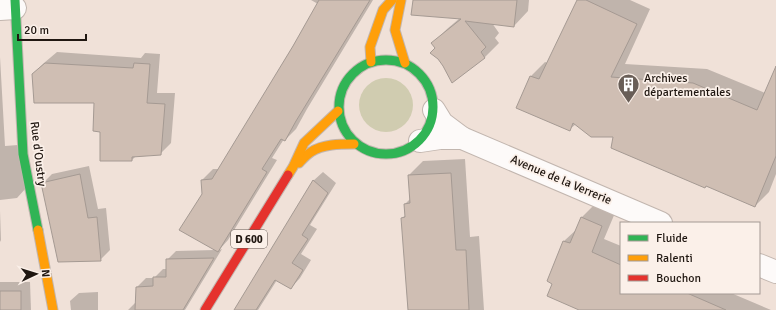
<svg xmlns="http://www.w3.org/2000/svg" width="776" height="310" font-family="Signika,sans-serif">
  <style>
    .green { fill: #d0ccb0 }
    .shadow { fill: #0003 }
    .building { fill: #cfbeb3; stroke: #a59a93 }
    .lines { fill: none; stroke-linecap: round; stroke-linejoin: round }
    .street-casing { stroke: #c2b6af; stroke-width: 24 }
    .fast-casing { stroke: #c2b6af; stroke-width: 11 }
    .slow-casing { stroke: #c2b6af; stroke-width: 11 }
    .jam-casing { stroke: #c2b6af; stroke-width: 11 }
    .street { stroke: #fdfaf9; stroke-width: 22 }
    .fast { stroke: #30b455; stroke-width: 9 }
    .slow { stroke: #ff9f0a; stroke-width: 9 }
    .jam { stroke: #e5322d; stroke-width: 9 }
    .labels { text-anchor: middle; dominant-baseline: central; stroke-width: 3.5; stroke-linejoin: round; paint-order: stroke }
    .shield { fill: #fbf0e9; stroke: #625852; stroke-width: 1 }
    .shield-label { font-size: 11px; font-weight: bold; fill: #201711 }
    .poi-label { font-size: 12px; fill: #201711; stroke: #fbf0e9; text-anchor: start }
    .street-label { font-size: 12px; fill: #201711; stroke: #fbf0e9 }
  </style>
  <rect width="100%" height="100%" fill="#f0e1d8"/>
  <circle class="green" cx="386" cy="105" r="27"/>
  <g class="shadow">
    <polygon points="311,0 373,0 307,109 296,129 285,140 284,139 272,158 277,160 228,240 219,250 222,249 185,310 128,310 135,303 136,303 137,287 146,278 154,278 163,269 167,269 167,260 176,251 215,250 203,194 202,180 213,169 220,169 318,4"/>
    <polygon points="422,0 529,0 528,11 514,26 492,23 499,33 495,38 499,43 485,57 452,81 436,47 433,43 447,29 460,18"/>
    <polygon points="578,0 630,0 650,9 625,64 707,69 765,93 776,80 776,174 769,192 755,206 614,136 576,124 570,129 518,107 531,76 545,62 548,63"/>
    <polygon points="57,52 141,58 145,53 160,54 157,93 175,93 171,143 160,154 136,156 132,160 101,160 101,131 95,102 33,74 44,63"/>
    <polygon points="0,57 5,146 18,145 26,188 17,198 0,200"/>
    <polygon points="465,159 470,237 479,236 484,310 408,310 402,218 406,215 405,204 410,199 409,175 423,161"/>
    <polygon points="89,166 98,209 106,208 110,250 100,260 42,184 52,174"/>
    <polygon points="323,172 336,183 310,225 317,229 301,254 311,260 300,278 291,288 277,280 258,310 235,310 313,181"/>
    <polygon points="595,204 615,213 604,239 621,246 621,293 731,293 771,310 581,310 554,283 548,280 564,241 577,229 581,218"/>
    <polygon points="0,211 1,240 0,242"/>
    <polygon points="0,282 30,282 31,310 0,310"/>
    <polygon points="98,292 98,310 71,310 70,301 79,293"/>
  </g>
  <g class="building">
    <polygon points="319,0 370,0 296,121 285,141 281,139 262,169 267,172 218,252 179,230 202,194 201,180 212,179 293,46"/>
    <polygon points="413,0 517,0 514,27 465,21 486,47 481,52 485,58 452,83 443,66 438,59 430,53 435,48 431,43 461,19 411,15"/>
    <polygon points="577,0 586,0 637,24 611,77 693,83 757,110 776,66 776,156 755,207 706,186 705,188 611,148 613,137 591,137 573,123 570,131 516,108 530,76 539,79"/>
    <polygon points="45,63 133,68 134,63 150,64 147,103 165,104 161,155 132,157 132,161 100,161 100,132 93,131 94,103 34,103 32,74"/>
    <polygon points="451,173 456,250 466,250 469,310 408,310 401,218 405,217 404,204 410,203 408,175"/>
    <polygon points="80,174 88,218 97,217 101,261 58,262 41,183"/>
    <polygon points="313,180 328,193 302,235 308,239 292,263 303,270 291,289 275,280 256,310 234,310"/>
    <polygon points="581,217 602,226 592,252 621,265 621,293 687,293 726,310 579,310 547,296 552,284 547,281 563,241 570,243"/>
    <polygon points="214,258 183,310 135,310 136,287 153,286 153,277 166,277 166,259"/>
    <rect x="0" y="291" width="21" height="19"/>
  </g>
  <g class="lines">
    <defs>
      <g id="street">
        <polyline points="0,9 15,8"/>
        <polyline points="434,110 442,123 462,138 661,223"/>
        <polyline points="420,141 440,138 462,138"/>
        <polyline points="759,265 776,272"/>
      </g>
      <g id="fast">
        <polyline points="15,0 23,154 38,230"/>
        <circle cx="386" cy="107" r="47"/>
      </g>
      <g id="slow">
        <polyline points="401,0 395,30 405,63"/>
        <polyline points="371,62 370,47 383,10 392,0"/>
        <path d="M299,163C303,159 306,155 311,152C323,144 340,144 354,144"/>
        <polyline points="288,175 293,167 304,143 338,111"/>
        <polyline points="38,230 53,310"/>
      </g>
      <polyline id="jam" points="205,310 288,175"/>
    </defs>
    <use href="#street" class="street-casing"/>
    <use href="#fast" class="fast-casing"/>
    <use href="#slow" class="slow-casing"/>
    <use href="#jam" class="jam-casing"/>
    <use href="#street" class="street"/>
    <use href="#fast" class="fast"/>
    <use href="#slow" class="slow"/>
    <use href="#jam" class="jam"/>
  </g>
  <defs>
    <symbol id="building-pin" viewBox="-11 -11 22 30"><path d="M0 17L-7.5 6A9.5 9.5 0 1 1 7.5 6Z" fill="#695e57" stroke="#fbf0e9"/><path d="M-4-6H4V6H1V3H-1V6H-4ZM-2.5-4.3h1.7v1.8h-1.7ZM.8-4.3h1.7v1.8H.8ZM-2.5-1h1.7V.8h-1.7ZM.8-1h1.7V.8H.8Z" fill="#fff"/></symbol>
  </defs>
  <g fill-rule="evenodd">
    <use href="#building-pin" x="616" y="72" width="25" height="34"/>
  </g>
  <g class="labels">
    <rect class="shield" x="231" y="230" width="36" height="18" rx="3"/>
    <g class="shield-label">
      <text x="249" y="239">D 600</text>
    </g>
    <g class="poi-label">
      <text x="644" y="78">Archives<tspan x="644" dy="14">départementales</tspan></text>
    </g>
    <g class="street-label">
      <text transform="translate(38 154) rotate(83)">Rue d'Oustry</text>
      <text transform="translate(561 180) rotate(23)">Avenue de la Verrerie</text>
    </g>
  </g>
  <rect x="620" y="222" width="140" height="72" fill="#fbf0e9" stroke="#a39993"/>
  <rect x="628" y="235" width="20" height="6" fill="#30b455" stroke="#a39993"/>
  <text x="656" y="242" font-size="12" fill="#201711">Fluide</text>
  <rect x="628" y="255" width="20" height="6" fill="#ff9f0a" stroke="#a39993"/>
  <text x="656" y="262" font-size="12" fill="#201711">Ralenti</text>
  <rect x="628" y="275" width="20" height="6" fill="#e5322d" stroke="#a39993"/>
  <text x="656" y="282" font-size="12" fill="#201711">Bouchon</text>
  <g transform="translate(36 274) rotate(86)" stroke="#fbf0e9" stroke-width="3" paint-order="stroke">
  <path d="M0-3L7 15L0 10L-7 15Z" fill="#201711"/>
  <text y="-6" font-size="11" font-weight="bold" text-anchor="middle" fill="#201711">N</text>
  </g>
  <path d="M18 34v6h68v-6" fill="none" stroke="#201711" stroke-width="2"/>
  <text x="24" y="34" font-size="12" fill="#201711" stroke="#fbf0e9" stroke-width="3" paint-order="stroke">20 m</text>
</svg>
